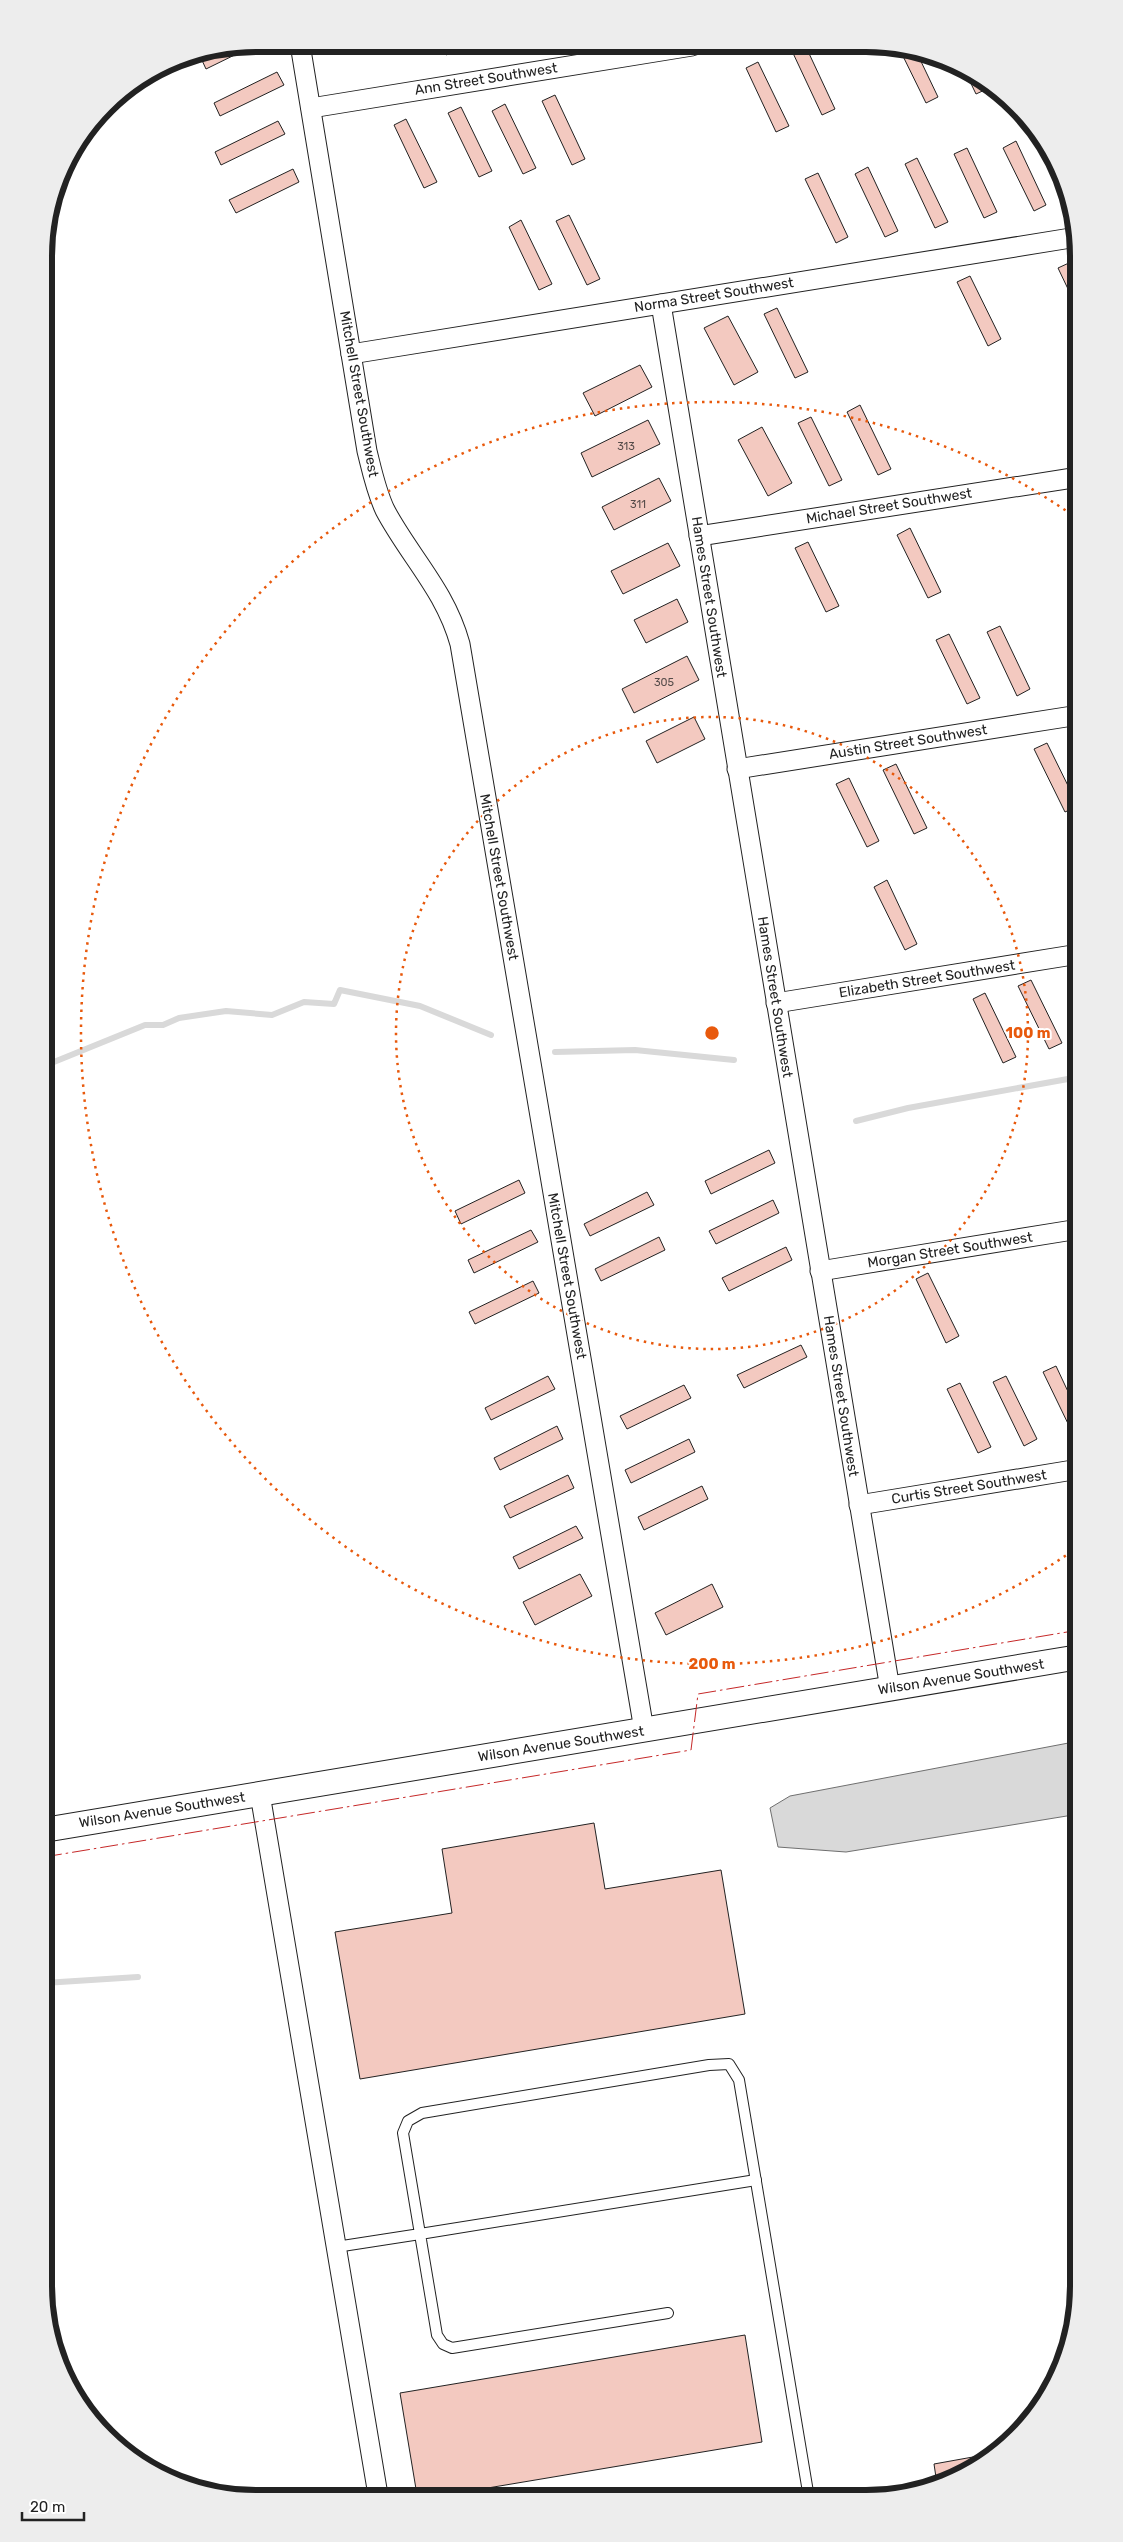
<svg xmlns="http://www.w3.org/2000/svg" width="1123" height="2542" font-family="Rubik,sans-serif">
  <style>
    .water { fill: #d9d9d9; stroke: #6f6f6f }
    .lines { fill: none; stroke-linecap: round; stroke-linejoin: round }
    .stream { stroke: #d9d9d9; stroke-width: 6 }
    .building { fill: #f3c9c0; stroke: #222 }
    .service-casing { stroke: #222; stroke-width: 12 }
    .minor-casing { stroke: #222; stroke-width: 21 }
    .tertiary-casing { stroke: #222; stroke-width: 26 }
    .service { stroke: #fff; stroke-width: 10 }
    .minor { stroke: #fff; stroke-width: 19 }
    .tertiary { stroke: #fff; stroke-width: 24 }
    .power { stroke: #c62828; stroke-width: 1; stroke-dasharray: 18 4 2.5 4; stroke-linecap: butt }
    .ring { fill: none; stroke: #e8590c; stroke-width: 2.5; stroke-dasharray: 2.5 5 }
    .labels { text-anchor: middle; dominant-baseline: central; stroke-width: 4; stroke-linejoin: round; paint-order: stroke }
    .number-label { font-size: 11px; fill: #564c4a }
    .street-label { font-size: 14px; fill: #222; stroke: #fff }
    .rim { fill: none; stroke: #222; stroke-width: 6 }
    .centre { fill: #e8590c; stroke: #fff; stroke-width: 2.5 }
    .ring-label { font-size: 15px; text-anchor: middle; font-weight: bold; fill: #e8590c; stroke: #fff; stroke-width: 4; stroke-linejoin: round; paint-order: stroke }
  </style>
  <rect width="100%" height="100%" fill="#fff"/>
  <polygon class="water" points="1079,1741 1079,1814 846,1852 778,1847 770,1808 790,1796"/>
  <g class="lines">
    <g class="stream">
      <polyline points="555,1052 635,1050 734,1060"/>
      <polyline points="44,1066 145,1025 163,1025 179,1018 226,1011 272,1015 304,1002 334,1004 340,990 420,1006 491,1035"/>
      <polyline points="856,1121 908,1108 1079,1077"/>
      <polyline points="44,1983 138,1977"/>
    </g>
  </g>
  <g class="building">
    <polygon points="257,44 206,69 200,56 202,54"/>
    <polygon points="440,45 456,45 458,49 446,55"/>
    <polygon points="801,47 806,47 835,109 822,115 792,51"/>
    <polygon points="899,48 916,51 938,97 926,103"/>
    <polygon points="758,62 789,126 776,132 746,68"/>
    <polygon points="963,67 986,83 989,88 976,94"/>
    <polygon points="277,72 284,85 220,116 214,103"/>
    <polygon points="555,95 585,159 572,165 542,101"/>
    <polygon points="505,104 536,168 523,174 492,111"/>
    <polygon points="461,107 492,171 479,177 448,113"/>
    <polygon points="406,119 437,182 424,188 394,125"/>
    <polygon points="278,121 285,134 221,165 215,152"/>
    <polygon points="1016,141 1046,205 1034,211 1003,148"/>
    <polygon points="967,148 997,212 984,218 954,154"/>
    <polygon points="917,158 948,222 935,228 905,164"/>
    <polygon points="868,167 898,231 885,237 855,174"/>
    <polygon points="293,169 299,182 236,213 229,200"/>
    <polygon points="818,173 848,237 836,243 805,179"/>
    <polygon points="569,215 600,279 587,285 556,221"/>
    <polygon points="521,220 552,284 539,290 509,227"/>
    <polygon points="1071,262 1079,279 1079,312 1058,268"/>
    <polygon points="970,276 1001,339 988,346 957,282"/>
    <polygon points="777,308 808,372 795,378 764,314"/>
    <polygon points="728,316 758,372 734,385 704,328"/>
    <polygon points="640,365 652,387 595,416 583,393"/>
    <polygon points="860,405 891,469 878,475 847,412"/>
    <polygon points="811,417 842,480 829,486 798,423"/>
    <polygon points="648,420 660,444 592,477 581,453"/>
    <polygon points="762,427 792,483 768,496 738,440"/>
    <polygon points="659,478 671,501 614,530 602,507"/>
    <polygon points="910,528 941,592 928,598 897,535"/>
    <polygon points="808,542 839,606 826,612 795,548"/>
    <polygon points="668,543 680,566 623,594 611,571"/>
    <polygon points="677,599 688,622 646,643 634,620"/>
    <polygon points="1000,626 1030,689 1017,696 987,632"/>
    <polygon points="949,634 980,698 967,704 936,640"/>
    <polygon points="687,656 699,680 634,713 622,689"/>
    <polygon points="694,717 705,739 657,763 646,741"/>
    <polygon points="1047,743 1078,806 1065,812 1034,749"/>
    <polygon points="896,764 927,828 914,834 883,770"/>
    <polygon points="849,778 879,841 867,847 836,784"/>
    <polygon points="887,880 917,944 905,950 874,887"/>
    <polygon points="1031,980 1062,1043 1049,1049 1018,986"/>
    <polygon points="985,993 1016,1057 1003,1063 973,999"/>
    <polygon points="769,1150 775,1163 711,1194 705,1181"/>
    <polygon points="519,1180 525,1193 461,1224 455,1211"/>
    <polygon points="647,1192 654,1205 590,1236 584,1224"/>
    <polygon points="773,1200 779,1213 716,1244 709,1231"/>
    <polygon points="531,1230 538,1242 474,1273 468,1260"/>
    <polygon points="659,1237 665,1250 601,1281 595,1269"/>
    <polygon points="786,1247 792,1260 729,1291 722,1278"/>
    <polygon points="1079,1254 1079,1283 1068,1259"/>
    <polygon points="928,1273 959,1336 946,1343 916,1279"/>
    <polygon points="533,1281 539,1293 475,1324 469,1312"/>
    <polygon points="801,1345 807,1357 744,1388 737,1375"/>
    <polygon points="1056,1366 1079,1415 1079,1433 1074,1436 1043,1372"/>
    <polygon points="548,1376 555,1389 491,1420 485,1408"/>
    <polygon points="1006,1376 1037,1439 1024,1446 993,1382"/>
    <polygon points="960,1383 991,1447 978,1453 947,1389"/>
    <polygon points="684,1385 691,1398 627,1429 620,1416"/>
    <polygon points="557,1426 563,1439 500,1470 494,1458"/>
    <polygon points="689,1439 695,1452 631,1483 625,1470"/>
    <polygon points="568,1475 574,1488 510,1518 504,1506"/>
    <polygon points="702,1486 708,1499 644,1530 638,1517"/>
    <polygon points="576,1526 583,1538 519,1569 513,1557"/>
    <polygon points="580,1574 592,1596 535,1625 523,1602"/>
    <polygon points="712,1584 723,1607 666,1635 655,1613"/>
    <polygon points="594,1823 605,1889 721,1870 745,2014 360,2079 335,1932 452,1913 442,1849"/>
    <polygon points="745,2335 762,2442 440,2496 417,2495 400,2393"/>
    <polygon points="995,2453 985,2462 937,2484 934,2464"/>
  </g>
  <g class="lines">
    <defs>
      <g id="service">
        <polyline points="336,2247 420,2234 403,2133 408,2121 422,2113 709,2065 729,2064 739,2080 809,2498"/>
        <polyline points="668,2313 452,2348 443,2344 437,2335 420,2234 756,2180"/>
      </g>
      <g id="minor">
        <path d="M300,44L367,451C372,471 376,491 385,510C410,557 445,590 460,644L644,1730"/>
        <polyline points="311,108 692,46"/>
        <polyline points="661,304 890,1689"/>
        <polyline points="351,354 1077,237"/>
        <polyline points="699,536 1079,477"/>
        <polyline points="737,769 1079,715"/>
        <polyline points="776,1003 1079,954"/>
        <polyline points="820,1271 1079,1229"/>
        <polyline points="859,1505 1079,1469"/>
        <polyline points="260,1794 378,2495"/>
      </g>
      <polyline id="tertiary" points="44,1830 1079,1657"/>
    </defs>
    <use href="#service" class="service-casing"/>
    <use href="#minor" class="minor-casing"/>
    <use href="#tertiary" class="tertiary-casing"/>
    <use href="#service" class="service"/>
    <use href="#minor" class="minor"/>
    <use href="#tertiary" class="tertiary"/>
    <polyline class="power" points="44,1857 691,1750 698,1694 1079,1630"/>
  </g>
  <g class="ring">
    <circle cx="712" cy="1033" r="316"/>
    <path d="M1078 1547A631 631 0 1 1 1078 519"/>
  </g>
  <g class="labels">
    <g class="number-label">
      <text x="626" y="446">313</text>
      <text x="638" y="504">311</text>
      <text x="664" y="682">305</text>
    </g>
    <g class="street-label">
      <text transform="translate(486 79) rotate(-9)">Ann Street Southwest</text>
      <text transform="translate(714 295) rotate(-9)">Norma Street Southwest</text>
      <text transform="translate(359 394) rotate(80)">Mitchell Street Southwest</text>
      <text transform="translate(889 506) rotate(-9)">Michael Street Southwest</text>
      <text transform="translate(709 597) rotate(81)">Hames Street Southwest</text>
      <text transform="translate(908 742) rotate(-9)">Austin Street Southwest</text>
      <text transform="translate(499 877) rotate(80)">Mitchell Street Southwest</text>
      <text transform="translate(927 979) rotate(-9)">Elizabeth Street Southwest</text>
      <text transform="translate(775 997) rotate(81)">Hames Street Southwest</text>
      <text transform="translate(950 1250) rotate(-9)">Morgan Street Southwest</text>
      <text transform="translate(567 1276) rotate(80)">Mitchell Street Southwest</text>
      <text transform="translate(841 1396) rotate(81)">Hames Street Southwest</text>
      <text transform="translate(969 1487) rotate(-9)">Curtis Street Southwest</text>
      <text transform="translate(961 1677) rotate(-9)">Wilson Avenue Southwest</text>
      <text transform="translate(561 1744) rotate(-9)">Wilson Avenue Southwest</text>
      <text transform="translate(162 1810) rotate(-9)">Wilson Avenue Southwest</text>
    </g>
  </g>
  <path d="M0 0H1123V2542H0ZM256 52H866A204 204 0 0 1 1070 256V2286A204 204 0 0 1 866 2490H256A204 204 0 0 1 52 2286V256A204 204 0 0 1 256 52Z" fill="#ededed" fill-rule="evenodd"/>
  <path class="rim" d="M256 52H866A204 204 0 0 1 1070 256V2286A204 204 0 0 1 866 2490H256A204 204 0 0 1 52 2286V256A204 204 0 0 1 256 52Z"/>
  <circle cx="712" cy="1033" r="8" class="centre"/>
  <g class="ring-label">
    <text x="1028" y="1038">100 m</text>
    <text x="712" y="1669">200 m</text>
  </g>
  <path d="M22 2512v8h62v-8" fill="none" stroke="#222222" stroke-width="2.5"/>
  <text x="30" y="2512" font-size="15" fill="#222222" stroke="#ffffff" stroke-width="4" paint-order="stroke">20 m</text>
</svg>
